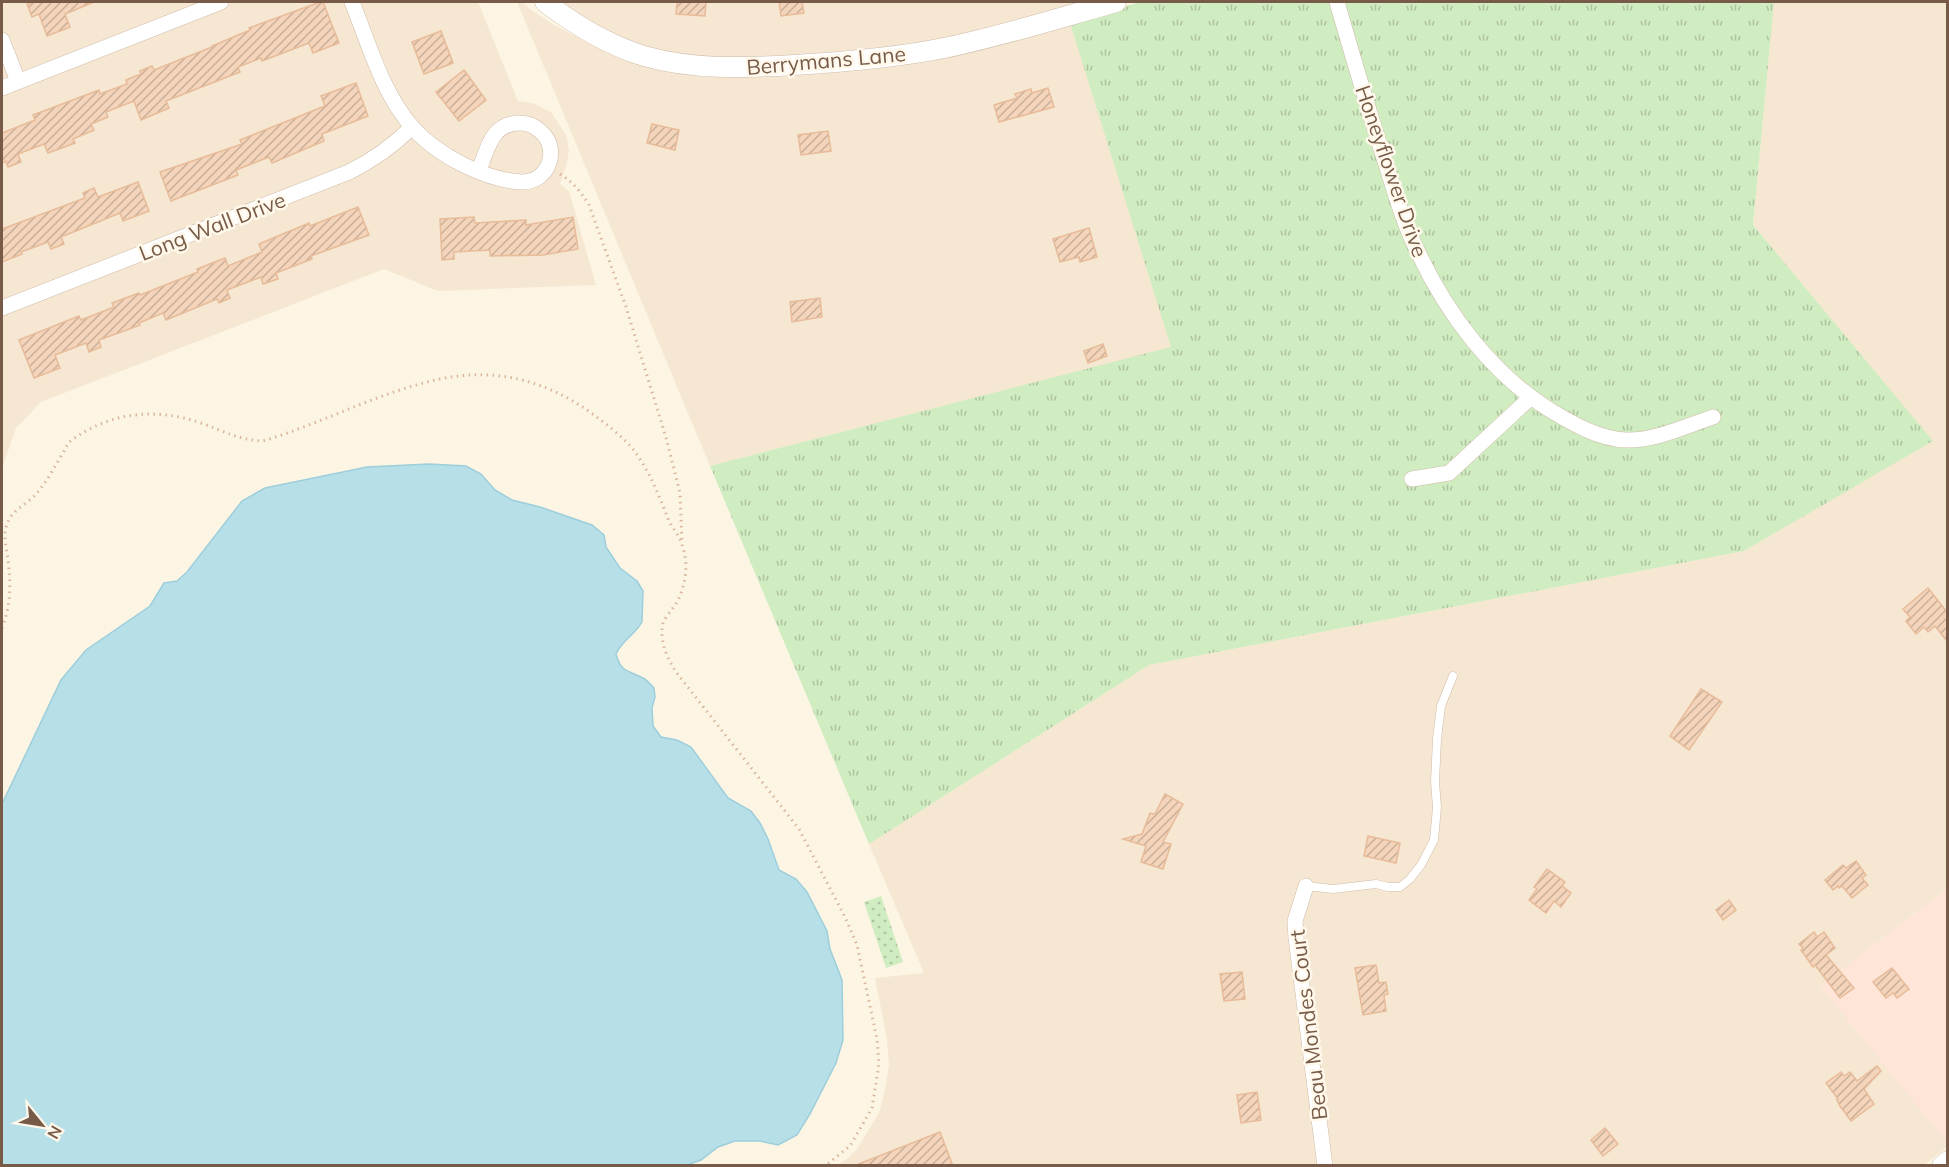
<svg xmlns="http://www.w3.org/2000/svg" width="1949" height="1167" font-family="Mulish,sans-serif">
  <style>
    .residential { fill: #f5e7d2 }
    .commercial { fill: #fee5d7 }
    .grass { fill: url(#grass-tufts) }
    .park { fill: url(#park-dots) }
    .water { fill: #b7dfe8; stroke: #9dcedb; stroke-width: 1.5 }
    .building { fill: url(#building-hatch); stroke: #e8bb99; stroke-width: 1.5 }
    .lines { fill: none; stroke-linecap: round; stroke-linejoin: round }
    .service-casing { stroke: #d0bcaa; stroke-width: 9 }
    .minor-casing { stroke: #d0bcaa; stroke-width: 16 }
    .tertiary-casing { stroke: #d0bcaa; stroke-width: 21 }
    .path { stroke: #d9b79d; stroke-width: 3; stroke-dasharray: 1.5 4.5; stroke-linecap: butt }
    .service { stroke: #fff; stroke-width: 8 }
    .minor { stroke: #fff; stroke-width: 15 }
    .tertiary { stroke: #fff; stroke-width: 20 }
    .labels { text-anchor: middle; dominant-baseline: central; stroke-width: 5; stroke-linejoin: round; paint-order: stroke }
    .street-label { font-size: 21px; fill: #775b48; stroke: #fff8eb }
  </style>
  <defs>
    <pattern id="grass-tufts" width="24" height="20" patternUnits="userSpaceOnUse" patternTransform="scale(1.5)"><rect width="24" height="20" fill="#d0ecc1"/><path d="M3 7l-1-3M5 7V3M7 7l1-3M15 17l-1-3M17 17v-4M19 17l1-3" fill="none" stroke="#aec29f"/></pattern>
    <pattern id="park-dots" width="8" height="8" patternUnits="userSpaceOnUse" patternTransform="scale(1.5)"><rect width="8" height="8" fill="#d0ecc1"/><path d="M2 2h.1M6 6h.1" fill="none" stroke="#aec29f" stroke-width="1.8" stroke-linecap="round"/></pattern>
    <pattern id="building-hatch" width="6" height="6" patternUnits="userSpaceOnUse" patternTransform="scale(1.5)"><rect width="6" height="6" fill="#f4d4ba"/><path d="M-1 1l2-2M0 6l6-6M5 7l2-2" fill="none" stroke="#caaf99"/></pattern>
  </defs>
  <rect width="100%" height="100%" fill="#fdf5e4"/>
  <g class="residential">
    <polygon points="2,2 478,2 518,101 533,103 551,112 566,135 569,150 567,163 560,184 569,191 596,285 438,291 384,269 41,402 16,428 2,468"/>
    <polygon points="517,2 522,2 534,12 556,26 596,47 619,56 711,76 1070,23 1172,347 710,466"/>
    <polygon points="558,2 1088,2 986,31 885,49 819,56 731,59 663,52 605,33"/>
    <polygon points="1774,2 1947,2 1947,889 1820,986 1947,1142 1947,1147 1923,1166 836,1166 848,1158 857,1149 879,1113 886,1085 889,1065 887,1040 875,978 924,973 869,844 1149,665 1744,551 1932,441 1753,225"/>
  </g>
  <polygon class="commercial" points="1947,889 1947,1143 1820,986"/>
  <polygon class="grass" points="1140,2 1774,2 1753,225 1933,441 1744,551 1149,665 869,844 710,466 1171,347 1070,23"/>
  <polygon class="park" points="881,896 903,962 886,968 864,902"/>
  <path class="water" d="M429,464L466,466L481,474L495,490L512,500L540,507L592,525L604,535L606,547L620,568L637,581L643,591L642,622C635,635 622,640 616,654C621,673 628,670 643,678C647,680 651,685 654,688L655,697L652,708L653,726L661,737L677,740L691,747L728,798L751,811L760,823L768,839L779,870L796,879L807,892L827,931L830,949L842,980L843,1040L836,1063L810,1114L797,1135L778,1145L760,1141H735L718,1147L701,1160L687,1165H2V804L61,680L86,650L150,606L164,583L177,581L187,572L242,501L265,488L367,467Z"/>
  <g class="building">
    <polygon points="34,2 94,2 65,14 70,27 47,36 39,14 32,17 27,4"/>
    <polygon points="320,2 323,2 339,43 313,53 309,43 262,61 261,58 238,67 240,72 166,101 169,108 141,120 134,101 106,112 108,117 91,124 94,130 73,139 75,143 48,153 44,144 18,154 21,162 8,167 6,161 2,163 2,133 35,120 33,115 99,90 100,94 127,84 126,80 141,74 140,71 152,66 154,70 212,47 212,46 250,30 249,28"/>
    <polygon points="677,2 706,2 705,16 676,14"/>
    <polygon points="779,2 802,2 804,13 781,16"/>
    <polygon points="441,31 453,63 424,74 412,42"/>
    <polygon points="464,70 486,100 459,121 436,92"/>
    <polygon points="356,83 368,116 322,134 324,141 272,163 269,157 236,170 238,175 171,201 160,172 242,144 240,140 325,106 321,96"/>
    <polygon points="1048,88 1054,107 999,122 994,105 1017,98 1015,94 1031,89 1032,93"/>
    <polygon points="652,124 679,130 675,150 647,143"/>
    <polygon points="828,131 831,151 801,155 798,135"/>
    <polygon points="138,182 149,211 123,221 120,213 61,237 64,244 51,249 48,242 21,252 22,254 2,262 2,229 85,198 83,193 94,188 98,197"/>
    <polygon points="358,207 369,235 311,256 312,259 276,273 278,279 263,284 261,277 227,290 230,298 219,303 217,299 166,320 163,313 139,323 140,325 99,340 101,347 89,352 86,343 55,355 60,368 34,378 19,340 79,316 81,320 114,307 112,303 139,293 140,295 198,272 197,269 225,258 228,266 262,252 259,244 309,223 310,226"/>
    <polygon points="474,217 475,223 526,220 526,225 573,217 578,249 543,255 490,256 490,250 454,252 454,259 442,260 440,219"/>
    <polygon points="1089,228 1097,257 1080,262 1079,257 1060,262 1053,239"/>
    <polygon points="820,298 822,317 792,322 790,302"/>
    <polygon points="1103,344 1107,356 1088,363 1084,351"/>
    <polygon points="1928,588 1947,612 1947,641 1935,626 1928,632 1924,627 1916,634 1906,621 1910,617 1903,609"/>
    <polygon points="1701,689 1722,702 1689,750 1670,736"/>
    <polygon points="1165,794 1183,804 1163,842 1171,844 1163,869 1141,862 1146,846 1123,839 1142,834 1150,813 1155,814"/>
    <polygon points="1368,836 1400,843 1396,863 1364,856"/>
    <polygon points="1856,861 1866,875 1862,878 1868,885 1852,898 1842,886 1839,888 1838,886 1833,890 1825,880 1843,865 1846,868"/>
    <polygon points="1547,869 1565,882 1562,886 1571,893 1561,907 1554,901 1546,913 1529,900 1537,889 1534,887"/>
    <polygon points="1729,900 1736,910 1723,920 1716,910"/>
    <polygon points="1814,932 1817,937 1824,932 1835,948 1826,955 1854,988 1840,998 1815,965 1813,967 1801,950 1803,948 1799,944"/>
    <polygon points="1376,965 1379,983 1386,982 1388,994 1384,995 1386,1011 1363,1015 1355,968"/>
    <polygon points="1892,968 1909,989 1897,998 1893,993 1886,998 1873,982"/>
    <polygon points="1242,972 1245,999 1224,1001 1220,974"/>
    <polygon points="1877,1066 1881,1071 1864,1089 1874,1104 1851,1121 1840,1106 1837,1100 1838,1099 1826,1083 1841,1072 1844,1076 1850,1072 1857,1081"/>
    <polygon points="1257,1092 1261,1120 1241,1123 1237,1095"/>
    <polygon points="1605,1128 1618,1144 1603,1156 1591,1140"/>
    <polygon points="940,1132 953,1166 856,1166 856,1165"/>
  </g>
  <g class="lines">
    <defs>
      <polyline id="service" points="1306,886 1333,889 1376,884 1388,887 1400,887 1410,879 1421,865 1434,840 1437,807 1435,782 1437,739 1441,706 1453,676"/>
      <g id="minor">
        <path d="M352,2C369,44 382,93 413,128C437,155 485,180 521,182C549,183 561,148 540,131C534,125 527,123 519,123C492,123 487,149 479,171"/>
        <path d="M1337,2C1352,54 1367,106 1384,158C1394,189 1403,223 1418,252C1447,314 1492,374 1550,410C1573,424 1599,439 1626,440C1655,441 1686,426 1713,417"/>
        <polyline points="2,40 18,81"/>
        <polyline points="2,88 221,2"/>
        <path d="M2,308L349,172C373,160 393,146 412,127"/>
        <polyline points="1412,479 1449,473 1530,398"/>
        <polyline points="1306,886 1295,921 1296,938 1325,1166"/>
      </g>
      <g id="tertiary">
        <path d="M545,2C575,25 608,45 644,56C693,70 744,68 794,65C844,62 895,58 944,48C1002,36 1059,18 1116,2"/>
        <polyline points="1942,1166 1948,1161"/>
      </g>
    </defs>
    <use href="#service" class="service-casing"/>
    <use href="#minor" class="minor-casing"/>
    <use href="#tertiary" class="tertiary-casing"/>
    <g class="path">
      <path d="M560,174C573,182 581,192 589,205L626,307L667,441L680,493L682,542"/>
      <path d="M2,628C11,605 11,584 8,560C7,549 3,537 6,527C12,508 26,506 37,493C49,479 59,459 69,442C109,412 155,407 201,423C224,431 238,440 263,441C323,423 379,392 440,379C497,367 548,381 594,415C607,425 621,435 632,448C649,469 659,496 669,521C673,529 680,536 682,545C689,563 686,585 677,602C672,611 662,619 662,629C661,644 668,660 676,672L799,829L845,917L857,945L877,1039L879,1064L872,1108L850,1146L825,1166"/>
    </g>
    <use href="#service" class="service"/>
    <use href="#minor" class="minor"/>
    <use href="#tertiary" class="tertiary"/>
  </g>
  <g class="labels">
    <g class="street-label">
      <text transform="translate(826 60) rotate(-5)">Berrymans Lane</text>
      <text transform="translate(1392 171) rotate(71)">Honeyflower Drive</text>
      <text transform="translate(212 226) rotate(-21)">Long Wall Drive</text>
      <text transform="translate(1308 1025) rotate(-97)">Beau Mondes Court</text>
    </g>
  </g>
  <rect width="1949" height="1167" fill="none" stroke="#775b48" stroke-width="6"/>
  <g transform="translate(42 1125) rotate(120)" stroke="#fff8eb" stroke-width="4.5" paint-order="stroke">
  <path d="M0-4.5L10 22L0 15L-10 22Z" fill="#775b48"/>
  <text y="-9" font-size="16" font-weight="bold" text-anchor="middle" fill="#775b48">N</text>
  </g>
</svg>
